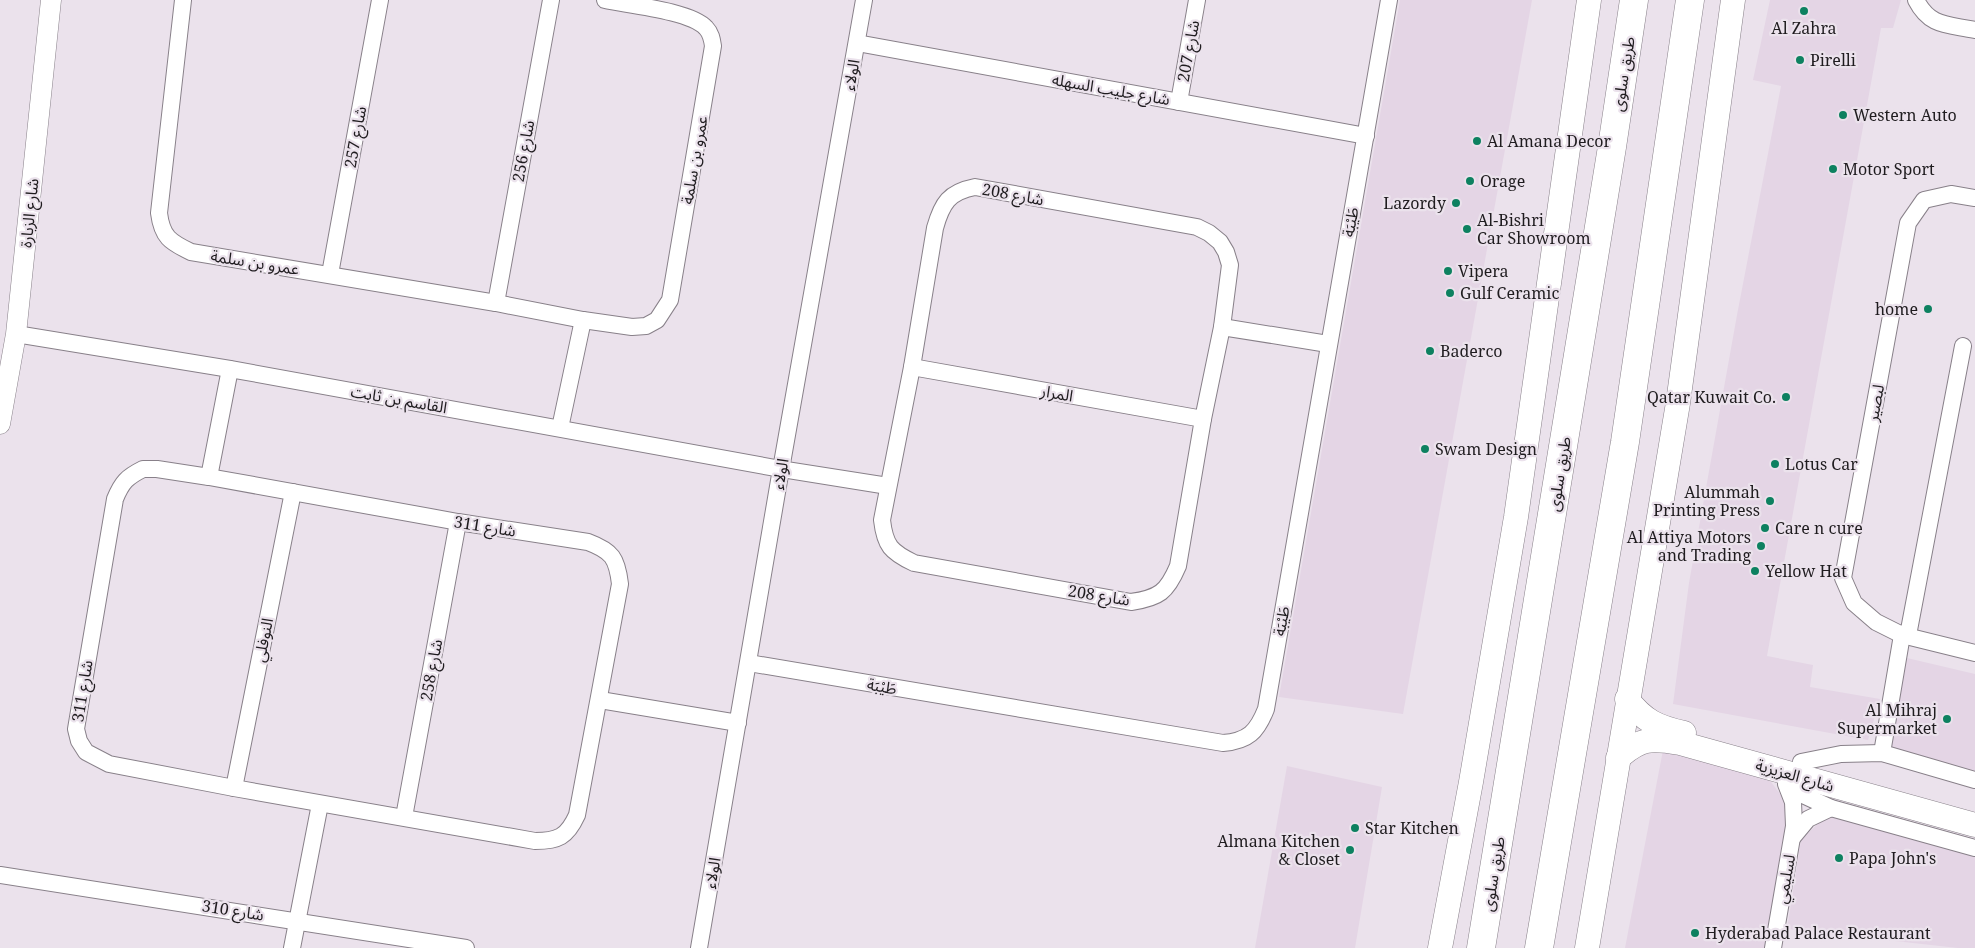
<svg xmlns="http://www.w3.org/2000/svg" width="1975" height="948" font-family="'Noto Serif','Noto Sans Arabic',serif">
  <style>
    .built { fill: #e4d5e5 }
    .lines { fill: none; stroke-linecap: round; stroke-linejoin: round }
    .minor-casing { stroke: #888089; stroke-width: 18 }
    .tertiary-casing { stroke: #888089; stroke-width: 21 }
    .secondary-casing { stroke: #888089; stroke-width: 25 }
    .motorway-casing { stroke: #888089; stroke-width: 29 }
    .minor { stroke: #fff; stroke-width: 16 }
    .tertiary { stroke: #fff; stroke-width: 20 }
    .secondary { stroke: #fff; stroke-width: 24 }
    .motorway { stroke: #fff; stroke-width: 28 }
    .poi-dot { fill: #0d8160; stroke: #ebe2ec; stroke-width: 2 }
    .labels { text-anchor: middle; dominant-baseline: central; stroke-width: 4.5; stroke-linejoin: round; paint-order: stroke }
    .poi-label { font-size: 16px; fill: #1f1c1f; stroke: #ebe2ec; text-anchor: start }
    .street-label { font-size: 16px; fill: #1f1c1f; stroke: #ebe2ec }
  </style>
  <rect width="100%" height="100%" fill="#ebe2ec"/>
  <g class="built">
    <polygon points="1400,0 1532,0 1403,714 1279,697"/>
    <polygon points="1770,0 1901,0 1893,28 1881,28 1767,656 1813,665 1810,687 1880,699 1868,740 1673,704 1689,583 1737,315 1781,86 1753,80"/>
    <polygon points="1907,658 1975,674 1975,773 1890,748"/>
    <polygon points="1664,745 1768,778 1787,803 1786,839 1766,948 1625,948"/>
    <polygon points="1287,766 1382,787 1355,948 1255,948"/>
    <polygon points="1829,813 1975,856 1975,948 1958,948 1787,929 1801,840"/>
  </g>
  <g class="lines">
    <defs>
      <g id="minor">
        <path d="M183,0L159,213C162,237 170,242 191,252L496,303L583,320L632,327L646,326L657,320L670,300L713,46C712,39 711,33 706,28C691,11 629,5 605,0"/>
        <path d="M1916,0C1930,27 1947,24 1975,30"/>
        <polyline points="857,43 1366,136"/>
        <polyline points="1179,102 1197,0"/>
        <path d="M975,187L1197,227L1209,233L1220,242L1226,252L1230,265L1222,327L1203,419L1178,566C1167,592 1159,598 1131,602L914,563C891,552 885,546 882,520L912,367L935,228C942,203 949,192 975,187Z"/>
        <polyline points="1975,198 1951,194 1924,200 1908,223 1843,578 1854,603 1876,622 1902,635 1975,653"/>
        <polyline points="330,274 380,0"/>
        <polyline points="496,303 551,0"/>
        <polyline points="1222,327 1328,344"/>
        <polyline points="16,334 230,369 781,469 888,486"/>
        <polyline points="912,367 1203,419"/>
        <polyline points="560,428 583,320"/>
        <path d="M143,469H157L209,477L458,522L588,542C612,551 617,558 620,584L577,815C567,837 558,841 535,841L234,788L109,764L86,752L79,741L76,729L115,499C122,482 127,477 143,469Z"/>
        <polyline points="209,477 230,369"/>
        <polyline points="1902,635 1909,630 1963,346"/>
        <path d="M749,663L1223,743C1248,741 1257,732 1266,709L1389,0"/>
        <polyline points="600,700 738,723"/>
        <polyline points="1882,753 1902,635"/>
        <polyline points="1801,762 1841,754 1882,753 1975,780"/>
        <polyline points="234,788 293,492"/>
        <polyline points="1788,788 1831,808 1975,848"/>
        <polyline points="404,817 458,522"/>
        <polyline points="1793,837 1808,819 1831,808"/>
        <polyline points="0,875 466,948"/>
        <polyline points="292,948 320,804"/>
        <polyline points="699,948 781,469 864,0"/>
        <polyline points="1773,948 1794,826 1793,802 1786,784"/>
      </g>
      <polyline id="tertiary" points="0,424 16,334 51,0"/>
      <g id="secondary">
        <path d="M1627,699C1644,721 1657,727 1684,733"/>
        <path d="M1618,758C1641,738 1650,738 1680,743L1975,825"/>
        <polyline points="1440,948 1471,782 1516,517 1589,0"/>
        <polyline points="1587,948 1678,403 1733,0"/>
      </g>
      <g id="motorway">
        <polyline points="1481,948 1612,147 1634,0"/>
        <polyline points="1539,948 1625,442 1690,0"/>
      </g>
    </defs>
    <use href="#minor" class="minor-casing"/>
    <use href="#tertiary" class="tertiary-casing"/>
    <use href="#secondary" class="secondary-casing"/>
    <use href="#motorway" class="motorway-casing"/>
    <use href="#minor" class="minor"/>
    <use href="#tertiary" class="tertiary"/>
    <use href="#secondary" class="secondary"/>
    <use href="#motorway" class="motorway"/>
  </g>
  <g class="poi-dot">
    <circle cx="1804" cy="11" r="5"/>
    <circle cx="1800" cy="60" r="5"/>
    <circle cx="1843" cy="115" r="5"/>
    <circle cx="1477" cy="141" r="5"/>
    <circle cx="1833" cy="169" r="5"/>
    <circle cx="1470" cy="181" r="5"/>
    <circle cx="1456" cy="203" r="5"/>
    <circle cx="1467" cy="229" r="5"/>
    <circle cx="1448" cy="271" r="5"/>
    <circle cx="1450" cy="293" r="5"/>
    <circle cx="1928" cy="309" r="5"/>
    <circle cx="1430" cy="351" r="5"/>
    <circle cx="1786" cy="397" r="5"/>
    <circle cx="1425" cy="449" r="5"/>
    <circle cx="1775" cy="464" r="5"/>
    <circle cx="1770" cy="501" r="5"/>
    <circle cx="1765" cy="528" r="5"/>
    <circle cx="1761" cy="546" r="5"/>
    <circle cx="1755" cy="571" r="5"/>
    <circle cx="1947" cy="719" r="5"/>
    <circle cx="1355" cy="828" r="5"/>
    <circle cx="1350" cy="850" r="5"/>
    <circle cx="1839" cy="858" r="5"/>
    <circle cx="1695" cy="933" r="5"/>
  </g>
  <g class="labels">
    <g class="poi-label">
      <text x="1804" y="28" text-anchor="middle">Al Zahra</text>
      <text x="1810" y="60">Pirelli</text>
      <text x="1853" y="115">Western Auto</text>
      <text x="1487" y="141">Al Amana Decor</text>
      <text x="1843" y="169">Motor Sport</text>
      <text x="1480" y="181">Orage</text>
      <text x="1446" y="203" text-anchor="end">Lazordy</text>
      <text x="1477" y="220">Al-Bishri<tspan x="1477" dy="18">Car Showroom</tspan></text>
      <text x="1458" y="271">Vipera</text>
      <text x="1460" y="293">Gulf Ceramic</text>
      <text x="1918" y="309" text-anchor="end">home</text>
      <text x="1440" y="351">Baderco</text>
      <text x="1776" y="397" text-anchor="end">Qatar Kuwait Co.</text>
      <text x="1435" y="449">Swam Design</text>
      <text x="1785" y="464">Lotus Car</text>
      <text x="1760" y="492" text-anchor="end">Alummah<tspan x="1760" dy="18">Printing Press</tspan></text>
      <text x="1775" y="528">Care n cure</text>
      <text x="1751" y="537" text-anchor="end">Al Attiya Motors<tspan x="1751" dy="18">and Trading</tspan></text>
      <text x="1765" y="571">Yellow Hat</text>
      <text x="1937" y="710" text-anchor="end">Al Mihraj<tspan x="1937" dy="18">Supermarket</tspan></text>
      <text x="1365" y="828">Star Kitchen</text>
      <text x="1340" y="841" text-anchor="end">Almana Kitchen<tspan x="1340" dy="18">&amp; Closet</tspan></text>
      <text x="1849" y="858">Papa John's</text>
      <text x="1705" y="933">Hyderabad Palace Restaurant</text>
    </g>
    <g class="street-label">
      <text transform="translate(1188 51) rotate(-80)">شارع 207</text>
      <text transform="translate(1623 74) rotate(-81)">طريق سلوى</text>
      <text transform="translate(851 75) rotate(-80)">الولاء</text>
      <text transform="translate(1111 89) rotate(10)">شارع جليب السهله</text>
      <text transform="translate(355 137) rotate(-80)">شارع 257</text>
      <text transform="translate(523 151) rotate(-80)">شارع 256</text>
      <text transform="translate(694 160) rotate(-80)">عمرو بن سلمة</text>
      <text transform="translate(1013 194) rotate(10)">شارع 208</text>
      <text transform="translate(29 213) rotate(-84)">شارع الزبارة</text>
      <text transform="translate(1350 222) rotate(-80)">طَيْبَة</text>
      <text transform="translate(255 262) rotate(9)">عمرو بن سلمة</text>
      <text transform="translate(1057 393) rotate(10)">المرار</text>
      <text transform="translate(399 399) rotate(10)">القاسم بن ثابت</text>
      <text transform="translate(1875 403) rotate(-80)">لبصير</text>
      <text transform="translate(780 474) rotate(-80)">الولاء</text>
      <text transform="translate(1559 474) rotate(-81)">طريق سلوى</text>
      <text transform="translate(485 526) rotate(9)">شارع 311</text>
      <text transform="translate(1099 595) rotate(9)">شارع 208</text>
      <text transform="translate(1281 621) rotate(-80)">طَيْبَة</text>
      <text transform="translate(263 640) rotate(-79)">النوفلي</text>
      <text transform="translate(431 670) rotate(-80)">شارع 258</text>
      <text transform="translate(882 686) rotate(10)">طَيْبَة</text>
      <text transform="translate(82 691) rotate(-81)">شارع 311</text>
      <text transform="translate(1795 775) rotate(16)">شارع العزيزية</text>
      <text transform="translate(712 873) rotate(-80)">الولاء</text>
      <text transform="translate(1493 874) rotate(-81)">طريق سلوى</text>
      <text transform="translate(1785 879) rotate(-80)">لسليمي</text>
      <text transform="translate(233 910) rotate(9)">شارع 310</text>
    </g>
  </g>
</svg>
